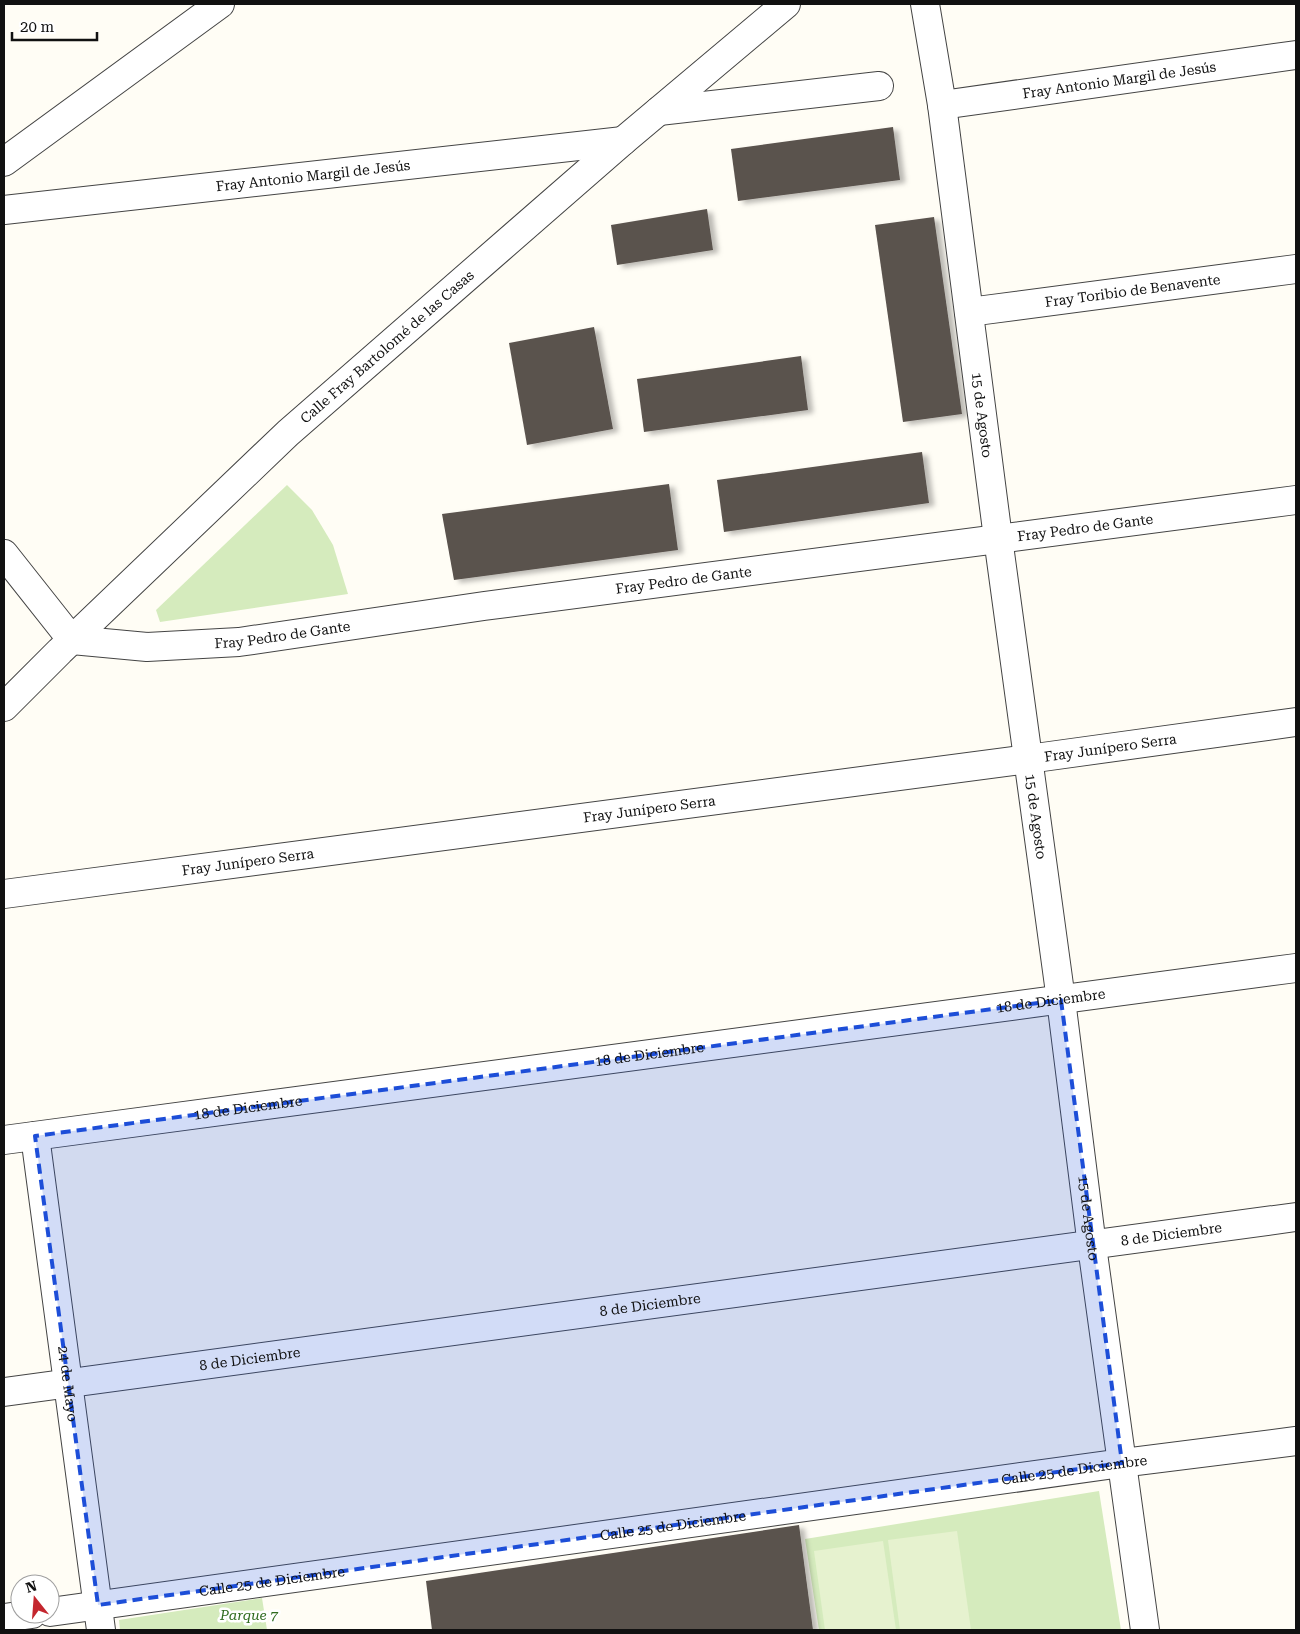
<svg xmlns="http://www.w3.org/2000/svg" width="1300" height="1634" font-family="'Roboto Serif',serif">
  <style>
    .green { fill: #d5ebbd }
    .pitch { fill: #e6f2cf }
    .building { fill: #5a524d; filter: url(#shadow) }
    .lines { fill: none; stroke-linecap: round; stroke-linejoin: round }
    .minor-casing { stroke: #444; stroke-width: 30 }
    .minor { stroke: #fff; stroke-width: 28 }
    .marked { fill: #1d4ed8; fill-opacity: 0.2; stroke: #1d4ed8; stroke-width: 4; stroke-dasharray: 10 6; stroke-linejoin: round }
    .labels { text-anchor: middle; dominant-baseline: central; stroke-width: 5; stroke-linejoin: round; paint-order: stroke }
    .street-label { font-size: 14px; fill: #111; stroke: #fff }
    .park-label { font-size: 14px; font-style: italic; fill: #2f6b1f; stroke: #fff }
  </style>
  <defs>
    <filter id="shadow"><feDropShadow dx="5.5" dy="3" stdDeviation="2.5" flood-color="#0004"/></filter>
  </defs>
  <rect width="100%" height="100%" fill="#fffdf5"/>
  <g class="green">
    <polygon points="287,485 312,510 333,545 348,594 160,622 156,610"/>
    <polygon points="1099,1491 1121,1630 819,1630 805,1539"/>
    <polygon points="262,1598 267,1630 120,1630 119,1620"/>
  </g>
  <g class="pitch">
    <polygon points="957,1531 971,1630 900,1630 888,1540"/>
    <polygon points="883,1541 896,1630 825,1630 814,1551"/>
  </g>
  <g class="building">
    <polygon points="893,127 900,180 738,201 731,149"/>
    <polygon points="707,209 713,250 617,265 611,225"/>
    <polygon points="934,217 962,414 903,422 875,225"/>
    <polygon points="594,327 613,429 527,445 509,343"/>
    <polygon points="801,356 808,410 644,432 637,379"/>
    <polygon points="922,452 929,503 724,532 717,480"/>
    <polygon points="669,484 678,550 454,580 442,514"/>
    <polygon points="799,1525 813,1630 432,1630 426,1581"/>
  </g>
  <g class="lines">
    <defs>
      <g id="minor">
        <path id="s1" d="M925,4L942,105L998,538L1061,1000L1092,1246L1145,1630"/>
        <path id="s2" d="M942,105L1296,55"/>
        <polyline points="659,111 879,86"/>
        <polyline points="4,162 220,4"/>
        <path id="s3" d="M4,210L623,141"/>
        <path id="s4" d="M969,312L1296,269"/>
        <path id="s5" d="M4,554L72,640L147,647L239,642L484,606L1296,500"/>
        <path id="s6" d="M4,707L60,651L288,433L623,141L786,4"/>
        <path id="s7" d="M4,894L1028,759L1296,722"/>
        <path id="s8" d="M35,1136L101,1630"/>
        <path id="s9" d="M4,1140L1296,968"/>
        <path id="s10" d="M4,1392L1296,1217"/>
        <path id="s11" d="M50,1612L1122,1463L1296,1441"/>
        <polyline points="4,1618 32,1614"/>
      </g>
    </defs>
    <use href="#minor" class="minor-casing"/>
    <use href="#minor" class="minor"/>
  </g>
  <path class="marked" d="M1061,1000L1122,1463L98,1605L35,1136Z"/>
  <g class="labels">
    <g class="street-label">
      <text stroke="none"><textPath href="#s2" startOffset="179">Fray Antonio Margil de Jesús</textPath></text>
      <text stroke="none"><textPath href="#s3" startOffset="311">Fray Antonio Margil de Jesús</textPath></text>
      <text stroke="none"><textPath href="#s4" startOffset="165">Fray Toribio de Benavente</textPath></text>
      <text stroke="none"><textPath href="#s6" startOffset="526">Calle Fray Bartolomé de las Casas</textPath></text>
      <text stroke="none"><textPath href="#s1" startOffset="415">15 de Agosto</textPath></text>
      <text stroke="none"><textPath href="#s5" startOffset="1131">Fray Pedro de Gante</textPath></text>
      <text stroke="none"><textPath href="#s5" startOffset="726">Fray Pedro de Gante</textPath></text>
      <text stroke="none"><textPath href="#s5" startOffset="321">Fray Pedro de Gante</textPath></text>
      <text stroke="none"><textPath href="#s7" startOffset="1116">Fray Junípero Serra</textPath></text>
      <text stroke="none"><textPath href="#s7" startOffset="651">Fray Junípero Serra</textPath></text>
      <text stroke="none"><textPath href="#s1" startOffset="820">15 de Agosto</textPath></text>
      <text stroke="none"><textPath href="#s7" startOffset="246">Fray Junípero Serra</textPath></text>
      <text stroke="none"><textPath href="#s9" startOffset="1056">18 de Diciembre</textPath></text>
      <text stroke="none"><textPath href="#s9" startOffset="651">18 de Diciembre</textPath></text>
      <text stroke="none"><textPath href="#s9" startOffset="246">18 de Diciembre</textPath></text>
      <text stroke="none"><textPath href="#s1" startOffset="1225">15 de Agosto</textPath></text>
      <text stroke="none"><textPath href="#s10" startOffset="1178">8 de Diciembre</textPath></text>
      <text stroke="none"><textPath href="#s10" startOffset="652">8 de Diciembre</textPath></text>
      <text stroke="none"><textPath href="#s10" startOffset="248">8 de Diciembre</textPath></text>
      <text stroke="none"><textPath href="#s8" startOffset="250">24 de Mayo</textPath></text>
      <text stroke="none"><textPath href="#s11" startOffset="1034">Calle 25 de Diciembre</textPath></text>
      <text stroke="none"><textPath href="#s11" startOffset="629">Calle 25 de Diciembre</textPath></text>
      <text stroke="none"><textPath href="#s11" startOffset="224">Calle 25 de Diciembre</textPath></text>
    </g>
    <g class="park-label">
      <text x="249" y="1615">Parque 7</text>
    </g>
  </g>
  <rect width="1300" height="1634" fill="none" stroke="#111111" stroke-width="10"/>
  <g transform="translate(35 1599) rotate(343)"><circle r="24" fill="#ffffff" stroke="#a0a0a0"/>
  <path d="M0-4L9 19L0 12L-9 19Z" fill="#c4262e"/>
  <text y="-8" font-size="14" font-weight="bold" text-anchor="middle" fill="#111111">N</text>
  </g>
  <path d="M12 32v8h85v-8" fill="none" stroke="#111111" stroke-width="2.5"/>
  <text x="20" y="32" font-size="15" fill="#111111" stroke="#ffffff" stroke-width="4" paint-order="stroke">20 m</text>
</svg>
